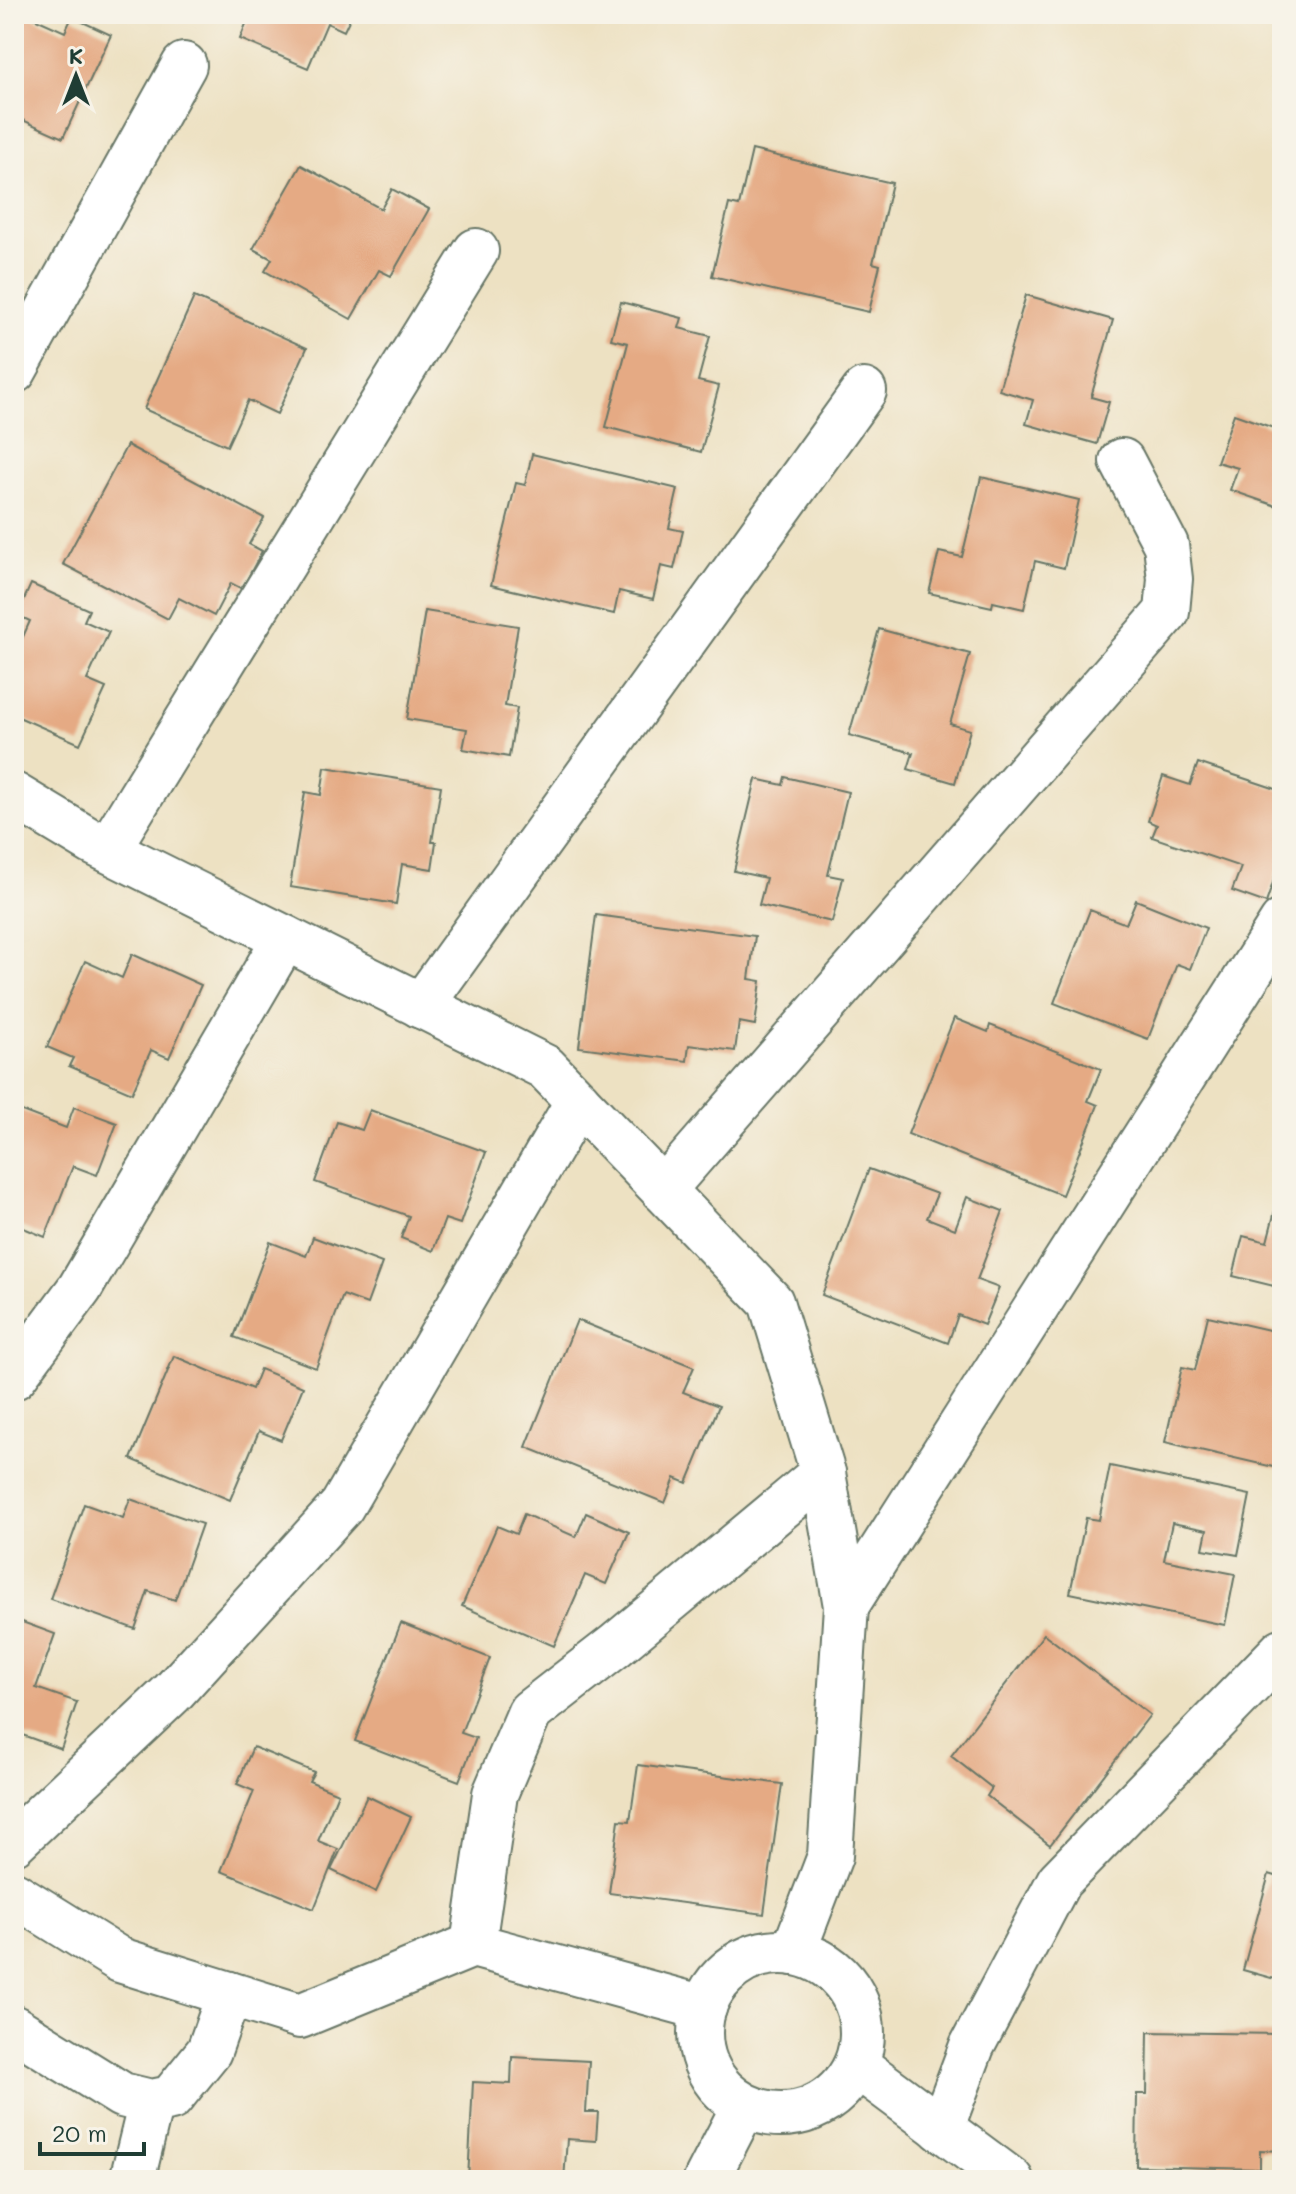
<svg xmlns="http://www.w3.org/2000/svg" width="1296" height="2194" font-family="Mali,sans-serif">
  <style>
    .building { fill: #e5aa84 }
    .lines { fill: none; stroke-linecap: round; stroke-linejoin: round }
    .minor-casing { stroke: #677666; stroke-width: 48 }
    .minor { stroke: #fff; stroke-width: 44 }
  </style>
  <rect width="100%" height="100%" fill="#f7f3e8"/>
  <filter id="ink" filterUnits="userSpaceOnUse"><feTurbulence type="fractalNoise" baseFrequency=".0125" numOctaves="2"/><feDisplacementMap in="SourceGraphic" scale="16" xChannelSelector="R" yChannelSelector="G"/><feConvolveMatrix kernelMatrix="1 2 1 2 8 2 1 2 1" color-interpolation-filters="sRGB"/></filter>
  <filter id="wash" filterUnits="userSpaceOnUse"><feTurbulence type="fractalNoise" baseFrequency=".006" numOctaves="4" result="noise"/><feDisplacementMap in="SourceGraphic" scale="32" xChannelSelector="R" yChannelSelector="G"/><feGaussianBlur stdDeviation="1.8" result="paint"/><feColorMatrix in="noise" values="0 0 0 0 0 0 0 0 0 0 0 0 0 0 0 0 0 1.4 0 .05"/><feComposite in="paint" operator="in"/></filter>
  <g filter="url(#wash)">
    <rect width="100%" height="100%" fill="#ede1c2"/>
    <g id="blocks">
      <g class="building">
        <polygon points="14,14 25,14 65,32 72,17 111,35 63,138 18,118 21,110 14,107"/>
        <polygon points="250,14 352,14 344,31 327,23 308,68 240,39"/>
        <polygon points="752,150 892,183 873,263 880,265 869,312 712,276 729,204 739,206"/>
        <polygon points="301,165 381,209 392,189 429,209 391,276 379,270 351,319 265,271 272,259 253,249"/>
        <polygon points="1026,295 1113,320 1091,397 1109,402 1097,444 1026,424 1033,400 999,390"/>
        <polygon points="194,297 307,348 277,414 248,400 227,446 144,409"/>
        <polygon points="621,302 682,318 679,328 710,336 698,381 719,386 701,452 606,427 628,343 611,339"/>
        <polygon points="1234,414 1282,431 1282,508 1230,490 1238,468 1217,462"/>
        <polygon points="127,445 264,518 249,544 262,551 242,589 231,583 214,616 179,598 168,619 63,564"/>
        <polygon points="532,454 678,489 669,528 683,531 674,569 661,566 653,599 619,591 614,614 491,585 516,483 525,485"/>
        <polygon points="981,477 1079,500 1064,568 1035,561 1024,609 993,602 992,607 929,593 939,552 962,557"/>
        <polygon points="31,584 89,610 84,621 109,632 87,680 106,688 80,744 14,715 14,657 30,621 17,615"/>
        <polygon points="425,611 518,626 505,706 517,708 509,757 463,749 467,729 407,719"/>
        <polygon points="879,629 970,654 950,724 970,730 955,783 908,769 913,753 849,735"/>
        <polygon points="1198,763 1282,791 1282,873 1277,871 1266,903 1232,891 1241,867 1152,837 1157,825 1148,821 1163,776 1190,785"/>
        <polygon points="325,767 441,786 432,842 436,842 432,869 402,864 396,904 290,887 305,792 321,795"/>
        <polygon points="785,777 848,792 828,875 843,878 832,922 759,905 766,878 734,871 756,779 783,785"/>
        <polygon points="1136,900 1206,928 1190,969 1177,964 1148,1039 1054,1003 1090,910 1126,924"/>
        <polygon points="596,915 755,936 749,979 761,981 755,1025 739,1022 735,1051 689,1045 687,1061 579,1047"/>
        <polygon points="132,954 201,985 169,1058 151,1050 132,1093 69,1066 73,1058 47,1047 85,961 122,978"/>
        <polygon points="954,1018 988,1032 990,1025 1101,1069 1088,1101 1098,1105 1062,1195 908,1134"/>
        <polygon points="74,1107 117,1123 97,1175 73,1166 45,1237 14,1224 14,1108 66,1128"/>
        <polygon points="370,1110 486,1152 460,1224 445,1219 433,1251 401,1238 409,1216 315,1182 337,1122 362,1130"/>
        <polygon points="869,1169 937,1194 927,1218 955,1229 967,1197 1003,1211 977,1280 999,1288 984,1325 958,1315 948,1343 822,1295"/>
        <polygon points="1281,1187 1282,1187 1282,1288 1233,1276 1243,1236 1267,1242"/>
        <polygon points="313,1237 382,1263 367,1304 343,1295 316,1368 234,1337 270,1242 306,1256"/>
        <polygon points="1208,1316 1282,1333 1282,1469 1165,1442 1182,1367 1195,1370"/>
        <polygon points="577,1320 694,1367 683,1392 719,1406 687,1483 675,1478 665,1503 526,1447"/>
        <polygon points="174,1356 252,1389 260,1369 303,1387 281,1440 259,1431 230,1500 131,1459"/>
        <polygon points="1110,1466 1250,1495 1238,1555 1203,1549 1207,1530 1172,1523 1164,1560 1235,1574 1225,1625 1070,1593 1086,1518 1099,1520"/>
        <polygon points="130,1499 202,1524 175,1600 148,1591 135,1629 50,1599 84,1504 123,1518"/>
        <polygon points="586,1513 629,1532 606,1584 585,1575 554,1646 462,1606 497,1526 516,1534 524,1514 576,1537"/>
        <polygon points="14,1619 55,1634 36,1688 77,1702 61,1749 14,1732"/>
        <polygon points="401,1623 490,1658 461,1733 476,1738 459,1781 355,1741"/>
        <polygon points="1044,1634 1150,1715 1050,1845 987,1796 992,1788 951,1756"/>
        <polygon points="253,1747 314,1772 309,1781 338,1793 318,1841 338,1849 314,1909 221,1871 254,1791 237,1784"/>
        <polygon points="638,1765 782,1784 764,1914 609,1893 619,1820 630,1821"/>
        <polygon points="367,1796 411,1817 376,1892 331,1870"/>
        <polygon points="1282,1867 1282,1981 1243,1970 1269,1874 1279,1877"/>
        <polygon points="1148,2032 1282,2034 1282,2151 1260,2150 1260,2169 1136,2166 1137,2094 1147,2094"/>
        <polygon points="512,2057 589,2061 586,2112 598,2112 596,2141 567,2139 564,2180 468,2180 473,2082 511,2084"/>
      </g>
    </g>
  </g>
  <g filter="url(#ink)">
    <use href="#blocks" fill-opacity="0" stroke="#677666" stroke-width="2"/>
    <g class="lines">
      <defs>
        <g id="minor">
          <polyline points="14,371 184,65"/>
          <polyline points="14,795 92,842 545,1067 771,1302 823,1473 846,1606 830,1856 793,1953"/>
          <polyline points="108,849 476,251"/>
          <polyline points="421,1006 864,391"/>
          <polyline points="663,1190 1167,612 1170,579 1166,545 1122,461"/>
          <polyline points="14,1377 80,1288 285,938"/>
          <polyline points="846,1606 1282,922"/>
          <polyline points="14,1842 172,1693 342,1506 578,1101"/>
          <polyline points="14,1894 120,1960 300,2016 473,1945 704,2008"/>
          <polyline points="473,1945 495,1794 530,1712 615,1646 823,1473"/>
          <circle cx="781" cy="2033" r="81"/>
          <polyline points="14,2028 122,2095 151,2102 171,2098 209,2051 229,1994"/>
          <polyline points="856,2065 1011,2180"/>
          <polyline points="941,2129 972,2046 1059,1881 1282,1651"/>
          <polyline points="132,2180 151,2102"/>
          <polyline points="706,2180 744,2106"/>
        </g>
      </defs>
      <use href="#minor" class="minor-casing"/>
      <use href="#minor" class="minor"/>
    </g>
  </g>
  <rect width="1296" height="2194" fill="none" stroke="#f7f3e8" stroke-width="48"/>
  <g transform="translate(76 76)" stroke="#f7f3e8" stroke-width="6" paint-order="stroke">
  <path d="M0-6L14 30L0 20L-14 30Z" fill="#1f3d34"/>
  <text y="-12" font-size="22" font-weight="bold" text-anchor="middle" fill="#1f3d34">K</text>
  </g>
  <path d="M40 2142v12h104v-12" fill="none" stroke="#1f3d34" stroke-width="4"/>
  <text x="52" y="2142" font-size="24" fill="#1f3d34" stroke="#f7f3e8" stroke-width="6" paint-order="stroke">20 m</text>
</svg>
